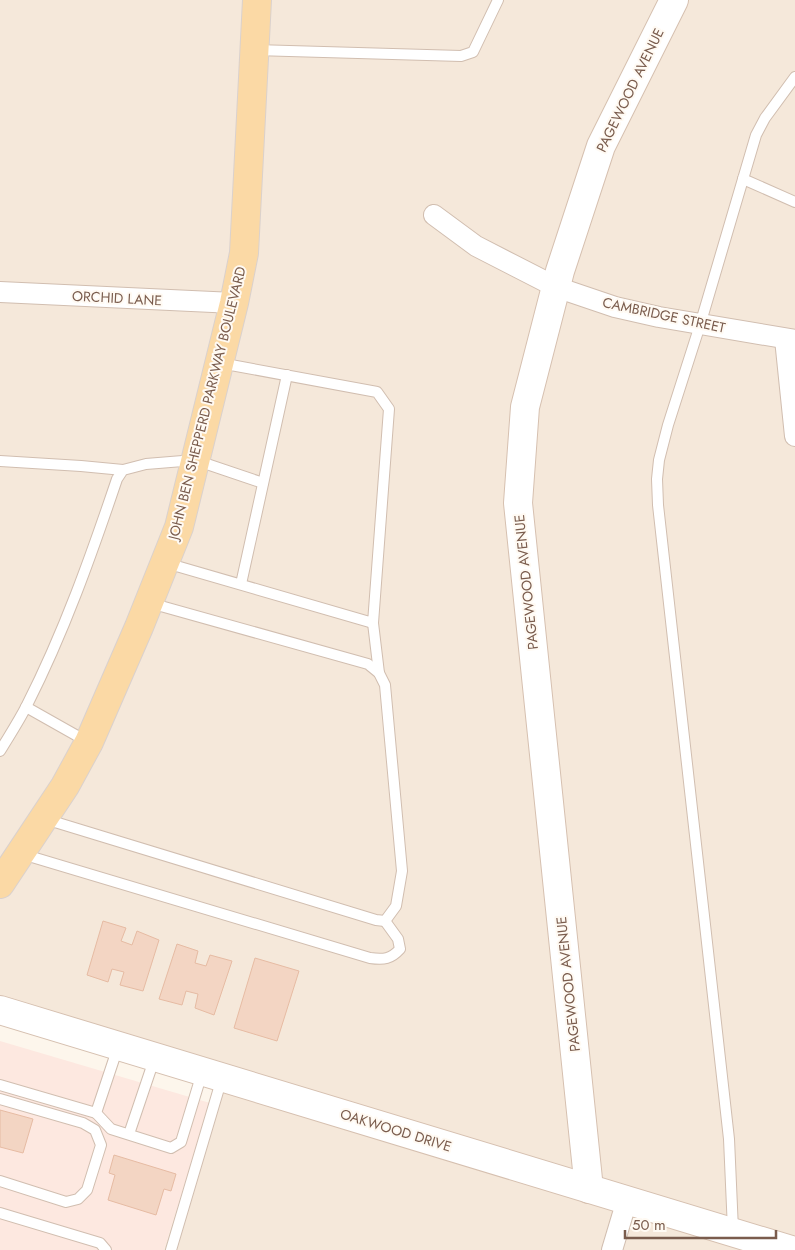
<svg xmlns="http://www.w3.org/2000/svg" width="795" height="1250" font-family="Jost,sans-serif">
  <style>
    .residential { fill: #f5e8da }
    .commercial { fill: #fde8e0 }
    .building { fill: #f3d5c3; stroke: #e6bba3 }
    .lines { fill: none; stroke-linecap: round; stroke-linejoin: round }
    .lane-casing { stroke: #d1beb0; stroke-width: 12 }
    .street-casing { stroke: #d1beb0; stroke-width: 22 }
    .secondary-casing { stroke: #d6c0b0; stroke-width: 30 }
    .primary-casing { stroke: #dad1cd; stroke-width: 30 }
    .lane { stroke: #fff; stroke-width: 10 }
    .street { stroke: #fff; stroke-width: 20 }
    .secondary { stroke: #fff; stroke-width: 28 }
    .primary { stroke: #fbd9a5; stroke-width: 28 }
    .labels { text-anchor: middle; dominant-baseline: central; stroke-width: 4; stroke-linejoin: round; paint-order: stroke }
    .street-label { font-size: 14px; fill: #7a5c4d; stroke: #fffaf3 }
  </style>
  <rect width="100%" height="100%" fill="#fdf6ec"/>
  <polygon class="residential" points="0,0 795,0 795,1250 164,1250 218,1077 0,1012"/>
  <polygon class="commercial" points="0,1041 210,1103 164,1250 0,1250"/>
  <g class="building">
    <polygon points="103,921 126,928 121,941 132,945 137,931 159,940 143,991 120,985 124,972 112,969 108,982 87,975"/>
    <polygon points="177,944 198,951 195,963 206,966 210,955 232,961 214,1015 195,1008 198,994 186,991 182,1005 159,999"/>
    <polygon points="255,958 299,971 277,1041 234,1028"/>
    <polygon points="0,1110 33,1119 23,1153 0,1147"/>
    <polygon points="114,1155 176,1174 171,1191 164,1189 156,1215 108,1200 115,1175 109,1173"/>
  </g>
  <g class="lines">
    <defs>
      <g id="lane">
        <polyline points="255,50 461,56 473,52 498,0"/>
        <polyline points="743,179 795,202"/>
        <polyline points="0,461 81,466 123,470"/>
        <polyline points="166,563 373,623 389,409 377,392 220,363"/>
        <polyline points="241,584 287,375"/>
        <polyline points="373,623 379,673"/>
        <polyline points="26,707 88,742"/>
        <path d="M0,751C9,736 19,721 27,705C64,632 91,556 117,479L123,470L146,464L195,460L263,483"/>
        <polyline points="45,819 376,920 385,921 396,906 402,871 385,685 379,673 368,664 150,603"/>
        <path d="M22,854L370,958C384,960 391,959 400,949L398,939L385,921"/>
        <polyline points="0,1085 96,1113 118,1047"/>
        <polyline points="0,1099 83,1123 95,1130 101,1145 87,1190 78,1199 66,1202 0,1181"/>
        <polyline points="96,1113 111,1129 171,1148 181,1142 202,1073"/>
        <polyline points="129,1134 155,1057"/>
        <polyline points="0,1213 100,1243 106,1250"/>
        <polyline points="733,1230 729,1139 658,505 657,479 659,460 668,425 700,325 756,135 765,118 795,77"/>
        <polyline points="171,1250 222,1078"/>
      </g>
      <g id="street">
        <polyline points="434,215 476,246 556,287 615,307 659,317 795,340"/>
        <polyline points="0,292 234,303"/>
        <polyline points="785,339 795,436"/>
        <polyline points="612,1250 627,1200"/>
      </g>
      <g id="secondary">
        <polyline points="0,1010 791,1250"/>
        <polyline points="589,1189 518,503 525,407 560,271 601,146 674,0"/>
      </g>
      <polyline id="primary" points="0,884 65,786 89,742 139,627 179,527 234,303 244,253 257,0"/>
    </defs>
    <use href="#lane" class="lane-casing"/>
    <use href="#street" class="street-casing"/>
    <use href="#secondary" class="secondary-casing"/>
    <use href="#primary" class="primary-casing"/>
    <use href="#lane" class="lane"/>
    <use href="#street" class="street"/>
    <use href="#secondary" class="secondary"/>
    <use href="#primary" class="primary"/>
  </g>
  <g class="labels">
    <g class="street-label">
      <text transform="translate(630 90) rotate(-64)">PAGEWOOD AVENUE</text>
      <text transform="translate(117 298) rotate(3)">ORCHID LANE</text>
      <text transform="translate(664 315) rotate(12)">CAMBRIDGE STREET</text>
      <text transform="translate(207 403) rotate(-76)">JOHN BEN SHEPPERD PARKWAY BOULEVARD</text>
      <text transform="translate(526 582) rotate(-96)">PAGEWOOD AVENUE</text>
      <text transform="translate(568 984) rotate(-96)">PAGEWOOD AVENUE</text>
      <text transform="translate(396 1130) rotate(17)">OAKWOOD DRIVE</text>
    </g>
  </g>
  <path d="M625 1230v8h151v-8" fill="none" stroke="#7a5c4d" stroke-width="2.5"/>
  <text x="632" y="1230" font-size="15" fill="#7a5c4d" stroke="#fffaf3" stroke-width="4" paint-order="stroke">50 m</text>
</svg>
